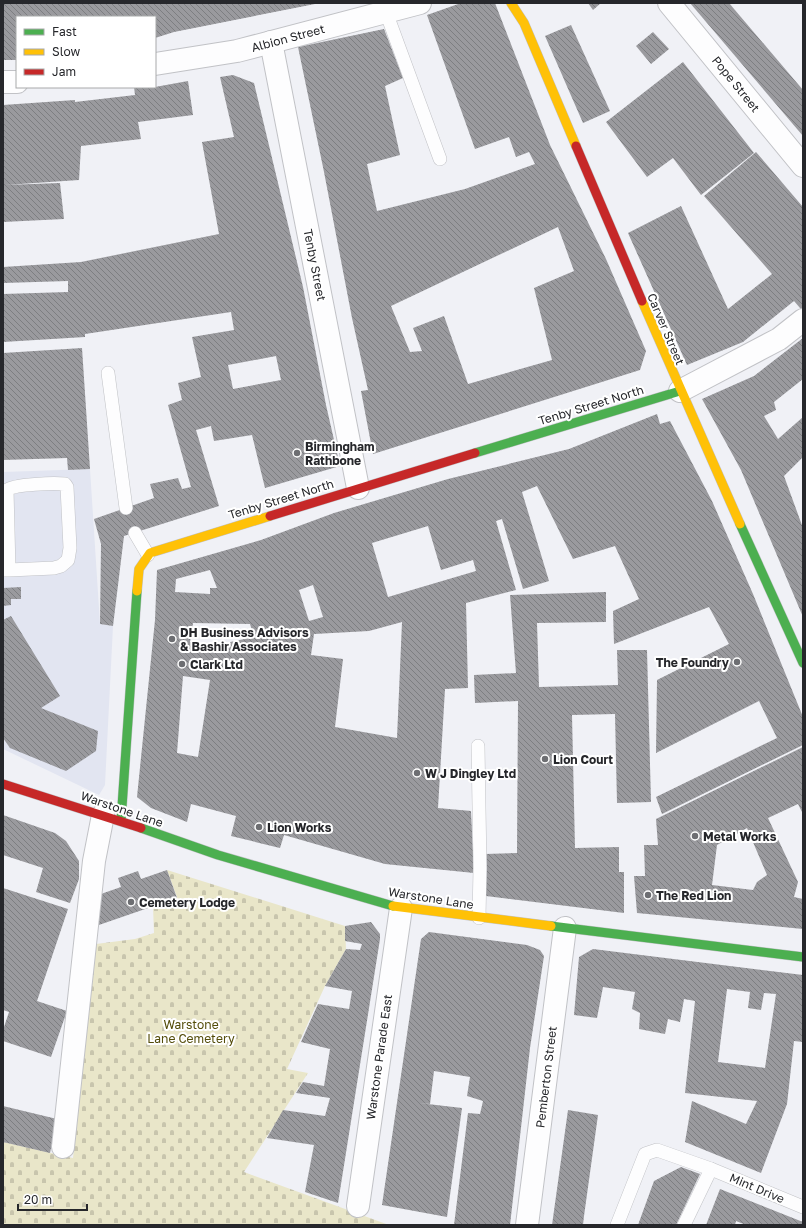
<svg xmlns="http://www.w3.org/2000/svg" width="806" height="1228" font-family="'Golos Text',sans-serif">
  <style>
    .built { fill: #e2e5f1 }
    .cemetery { fill: url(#cemetery-stones) }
    .building { fill: url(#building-back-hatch); fill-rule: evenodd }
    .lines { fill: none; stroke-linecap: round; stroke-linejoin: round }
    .lane-casing { stroke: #c1c2c6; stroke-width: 14 }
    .street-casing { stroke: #c1c2c6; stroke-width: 24 }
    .fast-casing { stroke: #c1c2c6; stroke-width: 10 }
    .slow-casing { stroke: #c1c2c6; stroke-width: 10 }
    .jam-casing { stroke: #c1c2c6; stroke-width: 10 }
    .lane { stroke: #fdfdfe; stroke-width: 13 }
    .street { stroke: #fdfdfe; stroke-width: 22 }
    .fast { stroke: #4caf50; stroke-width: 9 }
    .slow { stroke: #ffc107; stroke-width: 9 }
    .jam { stroke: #c62828; stroke-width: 9 }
    .poi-dot { fill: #6d6e72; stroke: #fff; stroke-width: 1.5 }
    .labels { text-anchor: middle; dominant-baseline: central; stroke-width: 4; stroke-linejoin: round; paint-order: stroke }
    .street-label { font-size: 12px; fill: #26272b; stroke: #fff }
    .poi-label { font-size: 12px; font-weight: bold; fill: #26272b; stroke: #fff; text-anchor: start }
    .park-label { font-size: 12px; fill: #534c09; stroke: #fff }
  </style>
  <defs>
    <pattern id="cemetery-stones" width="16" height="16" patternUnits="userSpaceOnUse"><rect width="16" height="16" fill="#e9e6c9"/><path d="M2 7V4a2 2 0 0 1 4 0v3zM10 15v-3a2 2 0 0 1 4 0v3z" fill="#c8c5ad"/></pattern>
    <pattern id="building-back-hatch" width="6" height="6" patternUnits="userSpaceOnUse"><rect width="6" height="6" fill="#9a9a9e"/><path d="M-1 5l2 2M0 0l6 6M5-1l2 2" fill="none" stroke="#7d7e81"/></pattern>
  </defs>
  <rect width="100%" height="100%" fill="#f0f1f6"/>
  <polygon class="built" points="90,469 100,624 113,626 105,785 99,795 3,749 3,472"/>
  <polygon class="cemetery" points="167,870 345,926 346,949 325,986 287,1069 308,1073 244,1172 389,1225 3,1225 3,1142 73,1158 96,944 135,939 154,933 153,906 177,897"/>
  <g class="building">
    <polygon points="3,3 315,3 315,4 174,32 155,38 155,17 17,17 17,60 3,60"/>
    <path d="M461,3H495L550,145L606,259L646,351L640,370L373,454L361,391L368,390L352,318L324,172L298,47L384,29L403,78L385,86L400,155L367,164L377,211L465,189L535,164L529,152L516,157L509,137L475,149L427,15ZM558,227L574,271L534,288L552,360L468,384L444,316L413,328L422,351L410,352L391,306Z"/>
    <polygon points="588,3 601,3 593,10"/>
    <polygon points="690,3 729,3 803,90 803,136"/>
    <polygon points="571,25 610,111 583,123 545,36"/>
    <polygon points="653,32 669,49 651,64 636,46"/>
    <polygon points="683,62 754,153 701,195 673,158 647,177 606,122"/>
    <path d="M233,75L254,83L303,287L326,405L340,466L265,488L252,435L214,441L211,426L196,430L219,506L124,536L113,626L100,624L101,544L94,519L154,498L150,484L178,478L182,489L191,487L168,405L182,400L178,383L201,377L192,337L234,330L231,312L85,334V337L3,342V294L68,292V281L3,283V267L81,262L219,234L202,142L234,137L220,77ZM276,356L281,380L233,389L228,365Z"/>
    <polygon points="188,81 193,115 138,122 141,139 81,146 79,180 5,185 60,183 64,219 3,222 3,105 75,100 75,102 135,95 134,87 155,87"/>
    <polygon points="756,152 803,207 803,307 801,309 794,301 743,342 687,365 628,233 681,206 728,309 772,274 704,196"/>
    <polygon points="803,338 803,379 774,402 776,410 764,416 778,439 803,417 803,457 784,476 803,528 803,617 741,470 702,399 754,376"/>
    <polygon points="82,348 90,469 68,470 67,458 3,460 3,353"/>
    <path d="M657,414L660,424L670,421L712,501L753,594L803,717V745L662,814L656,797L777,738L759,701L656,753L657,680L729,644L709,607L614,644L613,611L639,599L615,546L573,559L537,486L522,492L549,581L523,589L502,519L496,521L516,590L466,603L468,688L445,689L438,808L471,811L474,873L385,864L284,835L280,848L231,836L236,816L191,804L187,822L151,808L137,797L155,620L157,570L261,540L334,513L448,479L569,449ZM428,526L441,570L473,560L476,571L388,597L372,543ZM210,570L217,588H210V594L175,592L176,579ZM313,585L323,617L309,621L299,590ZM402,622L397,738L335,727L343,659L311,655L314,634L369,631ZM193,623L250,624L254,637L216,645L190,642ZM183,676L210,680L198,757L177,753Z"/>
    <polygon points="21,587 21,599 11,599 11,605 3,606 3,588"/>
    <polygon points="606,592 606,622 537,623 539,687 618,685 617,650 647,650 651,802 617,803 615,714 572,715 575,848 619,847 619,872 624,872 624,913 486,896 485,854 517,853 518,701 475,703 474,675 516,673 510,595"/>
    <polygon points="11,616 60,696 41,708 98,731 96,751 66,771 10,748 3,738 3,620"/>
    <path d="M803,747V814L798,804L768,818L798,882L794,897L803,899V929L637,913L634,876H645L644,845H658L656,819ZM747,828L767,875L757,882L753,890L712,885L717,845Z"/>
    <polygon points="3,815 55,833 66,841 79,861 79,879 70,903 36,892 43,868 3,855"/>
    <polygon points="167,870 177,898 96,926 98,895 121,887 118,878 138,871 141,879"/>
    <polygon points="3,888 68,909 37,1001 67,1011 51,1057 3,1041 3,1030 9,1012 3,1010"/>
    <polygon points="371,922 380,934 380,939 338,1203 305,1192 314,1145 267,1138 283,1110 325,1116 330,1098 296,1093 303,1082 324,1086 330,1049 301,1042 318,1004 349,1009 352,991 325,986 346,949 360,950 362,944 345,941 345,926"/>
    <polygon points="429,932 527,945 540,950 544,956 530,1048 510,1225 454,1225 468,1113 480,1114 483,1101 467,1096 470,1077 434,1071 430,1104 419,1103 462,1108 447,1217 382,1205 421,939"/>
    <path d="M593,949L803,975V1042L794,1041L787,1104L761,1173L685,1142L692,1101L746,1124L757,1101L685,1093L695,1001L684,999L680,1022L668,1019L665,1034L639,1029L640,1013L632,1009L635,992L603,987L597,1018L574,1015L579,957ZM727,989L750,992L748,1008L761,1010L764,993L776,994L765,1068L718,1062Z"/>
    <polygon points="3,1106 57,1119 50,1153 3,1142"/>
    <polygon points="568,1110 598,1115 584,1216 583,1225 552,1225"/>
    <polygon points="681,1167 700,1174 676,1225 638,1225 654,1181"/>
    <polygon points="720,1189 803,1222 803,1225 746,1225 736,1221 735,1225 706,1225"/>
  </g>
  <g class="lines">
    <defs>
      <g id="lane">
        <polyline points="386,12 440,159"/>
        <polyline points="108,373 126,508"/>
        <polyline points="135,533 148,555"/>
        <path d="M3,570H9L54,568L61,566L68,560L70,548L67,487L65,484C54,483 15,484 7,490L9,570"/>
        <polyline points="478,746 480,868 479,918"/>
        <polyline points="617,1225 645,1154 657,1150 711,1169 803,1207"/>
        <polyline points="684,1225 711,1169"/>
      </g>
      <g id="street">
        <polyline points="669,3 803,166"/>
        <polyline points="271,42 358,488"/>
        <polyline points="155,64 237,51 420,3"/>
        <polyline points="3,82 17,82"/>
        <polyline points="680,391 779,339 803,320"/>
        <polyline points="63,1147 94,861 103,815"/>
        <polyline points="358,1206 401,908"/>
        <polyline points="527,1225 565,928"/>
      </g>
      <g id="fast">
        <polyline points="475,453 680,391"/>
        <polyline points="740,524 803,663"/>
        <polyline points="121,821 137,591"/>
        <polyline points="141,828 218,855 393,906"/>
        <polyline points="551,926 803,957"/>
      </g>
      <g id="slow">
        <polyline points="511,3 524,23 576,146"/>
        <polyline points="642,301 740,524"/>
        <polyline points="137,591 139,569 150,553 270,516"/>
        <polyline points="393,906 551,926"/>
      </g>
      <g id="jam">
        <polyline points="576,146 642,301"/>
        <polyline points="270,516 475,453"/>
        <polyline points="3,784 141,828"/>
      </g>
    </defs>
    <use href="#lane" class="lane-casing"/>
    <use href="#street" class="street-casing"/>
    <use href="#fast" class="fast-casing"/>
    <use href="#slow" class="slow-casing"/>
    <use href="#jam" class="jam-casing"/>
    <use href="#lane" class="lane"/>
    <use href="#street" class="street"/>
    <use href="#fast" class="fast"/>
    <use href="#slow" class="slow"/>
    <use href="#jam" class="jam"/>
  </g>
  <g class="poi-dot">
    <circle cx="297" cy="453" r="4"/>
    <circle cx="172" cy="639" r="4"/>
    <circle cx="737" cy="662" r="4"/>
    <circle cx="182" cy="664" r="4"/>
    <circle cx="545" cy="759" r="4"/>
    <circle cx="417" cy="773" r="4"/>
    <circle cx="259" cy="827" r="4"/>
    <circle cx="695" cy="836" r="4"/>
    <circle cx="648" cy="895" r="4"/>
    <circle cx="131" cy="902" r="4"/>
  </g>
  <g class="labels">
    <g class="street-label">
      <text transform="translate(288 38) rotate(-15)">Albion Street</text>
      <text transform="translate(736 84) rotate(51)">Pope Street</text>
      <text transform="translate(315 265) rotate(79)">Tenby Street</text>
      <text transform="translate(666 329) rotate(67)">Carver Street</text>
      <text transform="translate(591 405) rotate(-17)">Tenby Street North</text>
      <text transform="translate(281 499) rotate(-17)">Tenby Street North</text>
      <text transform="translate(122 809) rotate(19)">Warstone Lane</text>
      <text transform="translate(431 898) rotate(9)">Warstone Lane</text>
      <text transform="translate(379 1057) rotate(-82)">Warstone Parade East</text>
      <text transform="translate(546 1077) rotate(-83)">Pemberton Street</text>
      <text transform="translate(757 1188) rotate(23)">Mint Drive</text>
    </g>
    <g class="poi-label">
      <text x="305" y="446">Birmingham<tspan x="305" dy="14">Rathbone</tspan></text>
      <text x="180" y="632">DH Business Advisors<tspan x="180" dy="14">&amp; Bashir Associates</tspan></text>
      <text x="729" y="662" text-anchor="end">The Foundry</text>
      <text x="190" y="664">Clark Ltd</text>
      <text x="553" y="759">Lion Court</text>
      <text x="425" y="773">W J Dingley Ltd</text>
      <text x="267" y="827">Lion Works</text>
      <text x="703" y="836">Metal Works</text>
      <text x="656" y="895">The Red Lion</text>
      <text x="139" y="902">Cemetery Lodge</text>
    </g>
    <g class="park-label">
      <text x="191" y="1024">Warstone<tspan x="191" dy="14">Lane Cemetery</tspan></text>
    </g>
  </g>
  <rect width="806" height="1228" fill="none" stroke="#26272b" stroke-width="8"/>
  <rect x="16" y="16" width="140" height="72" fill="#ffffff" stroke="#a8a9aa"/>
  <rect x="24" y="29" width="20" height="6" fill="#4caf50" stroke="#a8a9aa"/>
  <text x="52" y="36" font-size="12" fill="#26272b">Fast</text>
  <rect x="24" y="49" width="20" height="6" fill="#ffc107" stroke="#a8a9aa"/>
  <text x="52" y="56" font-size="12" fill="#26272b">Slow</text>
  <rect x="24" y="69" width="20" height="6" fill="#c62828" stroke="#a8a9aa"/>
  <text x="52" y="76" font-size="12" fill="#26272b">Jam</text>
  <path d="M18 1204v6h69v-6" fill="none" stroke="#26272b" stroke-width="2"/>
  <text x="24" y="1204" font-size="12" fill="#26272b" stroke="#ffffff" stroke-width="3" paint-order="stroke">20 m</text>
</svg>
